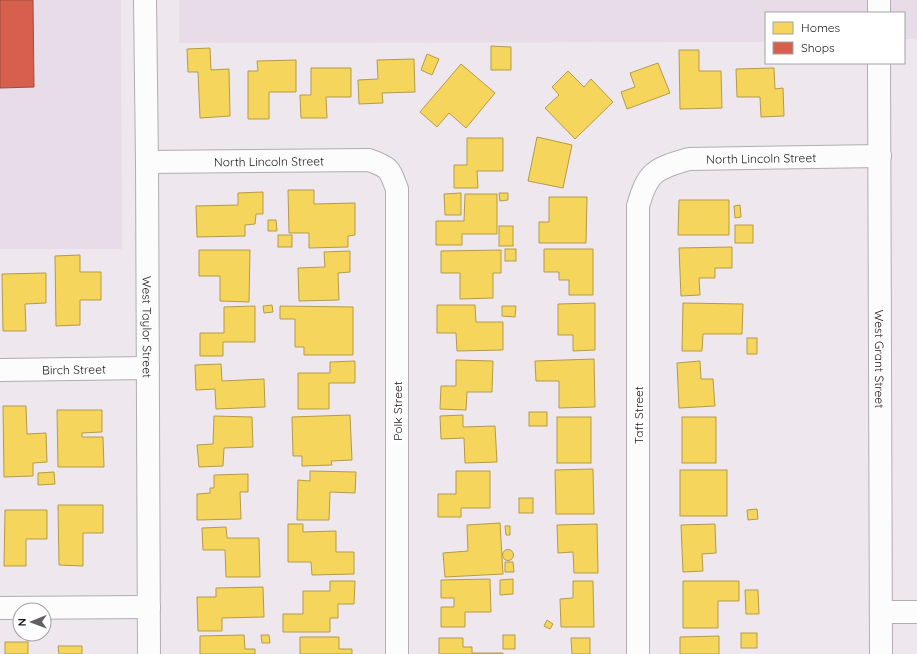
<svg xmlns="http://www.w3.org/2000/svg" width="917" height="654" font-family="Quicksand,sans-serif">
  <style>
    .built { fill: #e8dce8 }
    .homes { fill: #f6d55c; stroke: #b49b48 }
    .shops { fill: #d6604d; stroke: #9d4a3e }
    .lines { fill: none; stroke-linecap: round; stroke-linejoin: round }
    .minor-casing { stroke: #b1adb1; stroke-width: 24 }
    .minor { stroke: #fcfcfc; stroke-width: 22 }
    .labels { text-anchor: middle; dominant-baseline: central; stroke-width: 4; stroke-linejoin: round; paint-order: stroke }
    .street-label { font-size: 12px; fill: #19151a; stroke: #fff }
  </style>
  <rect width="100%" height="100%" fill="#eee8ee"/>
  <g class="built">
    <polygon points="0,0 121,0 122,249 0,249"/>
    <polygon points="179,0 917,0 917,39 904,39 904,13 766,13 766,42 179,43"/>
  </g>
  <g class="homes">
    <polygon points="491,46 511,47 511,70 491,70"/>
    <polygon points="210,48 211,70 229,69 230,116 200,118 198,72 188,72 187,49"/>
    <polygon points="679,50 699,50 699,71 721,71 722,108 680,109"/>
    <polygon points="427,54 439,59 432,75 421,70"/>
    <polygon points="414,59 415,92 382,93 383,103 359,104 358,80 378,79 377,60"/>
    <polygon points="296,60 296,92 269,92 269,119 248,119 248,71 258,71 257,61"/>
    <polygon points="658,63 670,93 627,109 621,92 635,87 630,73"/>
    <polygon points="461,64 495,93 466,128 449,113 437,127 420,112"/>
    <polygon points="311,68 351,68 351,97 326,97 327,118 301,118 300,95 311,95"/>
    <polygon points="774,68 775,89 783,88 784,116 761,117 760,97 737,97 736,69"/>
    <polygon points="568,71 584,87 591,79 613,102 575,139 545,108 559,95 552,87"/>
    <polygon points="537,137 572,145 563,188 528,181"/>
    <polygon points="467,138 503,138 503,171 477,171 478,188 454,188 454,165 467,165"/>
    <polygon points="288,190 314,190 314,204 355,203 355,235 348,236 348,247 309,248 309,233 289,233"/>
    <polygon points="263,192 263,214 256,214 255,224 245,225 245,236 197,237 196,206 238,205 238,193"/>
    <polygon points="461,193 461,215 445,215 444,194"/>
    <polygon points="499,193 508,193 508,200 500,201"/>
    <polygon points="465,194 497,194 497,234 462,234 462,245 436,245 436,221 464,221"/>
    <polygon points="549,197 587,197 586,243 539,243 539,222 549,222"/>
    <polygon points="679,200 729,200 729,235 678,235"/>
    <polygon points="740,205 741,217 735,218 734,206"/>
    <polygon points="268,220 276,220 277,231 268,231"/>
    <rect x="735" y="225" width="18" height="18"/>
    <rect x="499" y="226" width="14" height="20"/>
    <rect x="278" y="235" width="14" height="12"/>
    <polygon points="732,247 732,268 715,268 715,278 699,278 700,295 681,296 679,248"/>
    <rect x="505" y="249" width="11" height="12"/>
    <polygon points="544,249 593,249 593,295 569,295 569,280 559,280 559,272 544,272"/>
    <polygon points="199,250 250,250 249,302 220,301 220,276 199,276"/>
    <polygon points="501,250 501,273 493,273 493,298 460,299 460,273 441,273 441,251"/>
    <polygon points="350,251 350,272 338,273 339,300 299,301 298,268 325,267 324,252"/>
    <polygon points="80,255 80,272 101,272 101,300 80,300 80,325 56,326 55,256"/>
    <polygon points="46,273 46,303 25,304 26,331 3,331 2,274"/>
    <polygon points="595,303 595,350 573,351 573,335 558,335 558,304"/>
    <polygon points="683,303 743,304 742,334 703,334 702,351 682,351"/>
    <polygon points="272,305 273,312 264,313 263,306"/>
    <polygon points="437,305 475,305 476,322 503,322 503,350 457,351 456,333 437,333"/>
    <polygon points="255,306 255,342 223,342 223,356 200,356 200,333 224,333 224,307"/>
    <polygon points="280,306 353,307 353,355 304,355 304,347 295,347 295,319 280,319"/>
    <polygon points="502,306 516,306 515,317 502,316"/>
    <rect x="747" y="338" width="10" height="16"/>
    <polygon points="594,359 595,407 559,408 559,381 536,381 535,361"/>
    <polygon points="456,360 493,361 492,392 467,392 466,410 440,409 441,386 456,386"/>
    <polygon points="355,361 355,383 329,383 329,409 298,409 298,373 330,373 330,362"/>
    <polygon points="700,361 701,379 713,379 715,406 679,408 677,363"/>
    <polygon points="221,364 222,381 264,379 265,407 216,409 215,389 196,390 195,365"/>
    <polygon points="3,406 26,406 27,434 46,433 47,462 33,463 33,476 4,477"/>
    <polygon points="57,410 102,410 102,432 82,433 82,437 103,437 104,467 58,467"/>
    <rect x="529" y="412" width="18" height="14"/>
    <polygon points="350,415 352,460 331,461 332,465 302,466 302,456 293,456 292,417"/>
    <polygon points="463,415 463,427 495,426 497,462 465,463 464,438 441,439 440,416"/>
    <polygon points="214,416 252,417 253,447 224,448 223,466 199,467 197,445 213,444"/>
    <rect x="557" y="417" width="34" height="46"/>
    <rect x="682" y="417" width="34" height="46"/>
    <polygon points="593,469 594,514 556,514 555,470"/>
    <rect x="680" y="470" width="47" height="46"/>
    <polygon points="310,471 356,472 355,493 330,492 329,520 297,520 298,480 310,481"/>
    <polygon points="456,471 490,471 490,508 461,508 461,517 438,517 438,494 456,494"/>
    <polygon points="54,472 55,484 38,485 38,473"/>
    <polygon points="248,474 248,492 240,492 241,519 197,520 197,494 210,493 210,488 214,488 214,475"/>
    <rect x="519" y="498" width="14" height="15"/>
    <polygon points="58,505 103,505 103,533 83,533 83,566 59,565"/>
    <polygon points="757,509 758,519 748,520 747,510"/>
    <polygon points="5,510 47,510 47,539 26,539 26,566 4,566"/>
    <polygon points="500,523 503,574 445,577 443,553 468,551 467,525"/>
    <polygon points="288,524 303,524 303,532 336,531 336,552 354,552 354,574 312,575 311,562 288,562"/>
    <polygon points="597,524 598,573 574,573 573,552 558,553 557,525"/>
    <polygon points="715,524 716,553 702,554 703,571 683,572 681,525"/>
    <polygon points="505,526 510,526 510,535 506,535"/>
    <polygon points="226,527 227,538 259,538 260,577 226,577 225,550 203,550 202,528"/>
    <circle cx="508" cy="555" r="5.5"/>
    <polygon points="505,562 513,562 514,572 505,572"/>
    <polygon points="490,579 491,612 465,612 465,627 441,627 441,607 454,607 454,598 441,598 441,580"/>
    <polygon points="513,579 513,594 500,595 500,580"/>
    <polygon points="330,581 355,581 354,604 338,604 338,618 330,618 330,632 283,632 283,614 303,614 303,591 330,591"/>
    <polygon points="573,581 593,581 594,627 561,627 560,599 573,598"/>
    <polygon points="683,581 739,581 739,601 718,601 718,628 683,628"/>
    <polygon points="263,587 264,617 222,618 222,631 198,631 197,597 216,597 216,588"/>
    <polygon points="745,590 758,590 759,614 746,614"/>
    <polygon points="547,620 553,624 550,629 544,626"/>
    <rect x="741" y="633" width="16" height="15"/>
    <polygon points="244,635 245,649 255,649 255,654 200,654 200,636"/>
    <polygon points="261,635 269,635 270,643 262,643"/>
    <rect x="503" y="635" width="12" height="14"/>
    <polygon points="719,636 719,654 680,654 680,637"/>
    <polygon points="300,637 339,637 339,649 352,649 352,654 300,654"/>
    <polygon points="439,638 463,638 463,647 472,647 472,653 503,653 503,654 439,654"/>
    <polygon points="571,638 590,638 590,654 572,654"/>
    <rect x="5" y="642" width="23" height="12"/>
    <polygon points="58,646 82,646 82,654 59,654"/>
  </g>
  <polygon class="shops" points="0,0 33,0 34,87 0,88"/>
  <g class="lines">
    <defs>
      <g id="minor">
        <path id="s1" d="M145,0L147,162L149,654"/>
        <polyline points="879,0 879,13"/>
        <path id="s2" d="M879,63L881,654"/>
        <path id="s3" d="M147,162L369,160C391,168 389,169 397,189V654"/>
        <path id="s4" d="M0,370L148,368"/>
        <polyline points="0,608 149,607"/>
        <polyline points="881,612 917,612"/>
        <path id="s5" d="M638,654V206C648,171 655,169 689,159L880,156"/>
      </g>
    </defs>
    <use href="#minor" class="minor-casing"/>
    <use href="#minor" class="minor"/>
  </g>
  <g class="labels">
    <g class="street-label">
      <text stroke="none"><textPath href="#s5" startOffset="595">North Lincoln Street</textPath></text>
      <text stroke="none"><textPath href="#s3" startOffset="122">North Lincoln Street</textPath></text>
      <text stroke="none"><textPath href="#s1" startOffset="327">West Taylor Street</textPath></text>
      <text stroke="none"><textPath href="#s2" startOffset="296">West Grant Street</textPath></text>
      <text stroke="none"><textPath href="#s4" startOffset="74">Birch Street</textPath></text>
      <text transform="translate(397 411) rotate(-90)">Polk Street</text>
      <text transform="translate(638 415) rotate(-90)">Taft Street</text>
    </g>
  </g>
  <rect x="765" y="12" width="140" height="52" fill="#ffffff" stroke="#a3a1a3"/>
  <rect x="773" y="22" width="20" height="12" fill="#f6d55c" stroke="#a3a1a3"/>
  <text x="801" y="32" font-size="12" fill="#19151a">Homes</text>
  <rect x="773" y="42" width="20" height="12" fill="#d6604d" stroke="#a3a1a3"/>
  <text x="801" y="52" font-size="12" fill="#19151a">Shops</text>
  <g transform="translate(32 622) rotate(269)"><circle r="19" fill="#ffffff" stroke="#a3a1a3"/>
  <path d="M0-3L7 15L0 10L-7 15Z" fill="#645f64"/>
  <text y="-6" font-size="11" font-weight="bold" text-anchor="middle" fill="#19151a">N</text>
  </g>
</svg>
